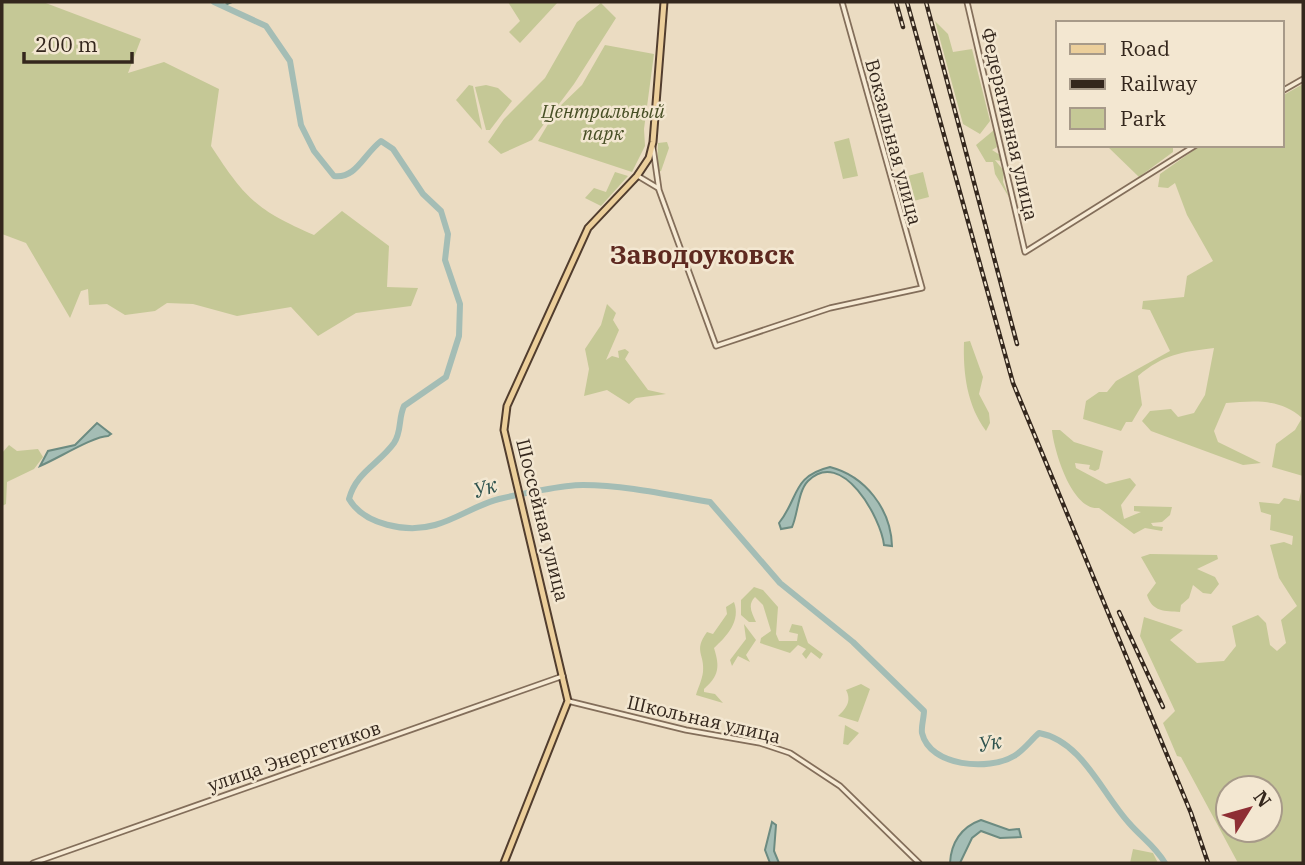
<svg xmlns="http://www.w3.org/2000/svg" width="1305" height="865" font-family="'IBM Plex Serif',serif">
  <style>
    .green { fill: #c5c896; fill-rule: evenodd }
    .water { fill: #a4bdb5; stroke: #6c8b81; stroke-width: 2 }
    .lines { fill: none; stroke-linecap: round; stroke-linejoin: round }
    .stream { stroke: #6c8b81; stroke-width: 2 }
    .river { stroke: #a4bdb5; stroke-width: 6 }
    .minor-casing { stroke: #836e5a; stroke-width: 7 }
    .major-casing { stroke: #513d2e; stroke-width: 9 }
    .minor { stroke: #f6ead4; stroke-width: 3.5 }
    .major { stroke: #eccf9b; stroke-width: 5 }
    .rail-casing { stroke: #34271d; stroke-width: 4.5 }
    .rail { stroke: #f3e7d1; stroke-width: 2; stroke-dasharray: 5; stroke-linecap: butt }
    .labels { text-anchor: middle; dominant-baseline: central; stroke-width: 5; stroke-linejoin: round; paint-order: stroke }
    .park-label { font-size: 19px; font-style: italic; fill: #474f25; stroke: #f3e7d1 }
    .street-label { font-size: 19px; fill: #34271d; stroke: #f3e7d1 }
    .water-label { font-size: 21px; font-style: italic; fill: #2e534e; stroke: #f3e7d1 }
    .district-label { font-size: 26px; font-weight: bold; fill: #5e2920; stroke: #f3e7d1 }
  </style>
  <rect width="100%" height="100%" fill="#ebdcc2"/>
  <g class="green">
    <path d="M2,2H43L141,39L128,73L164,62L219,89L211,146C245,198 256,210 314,235L342,211L389,246L387,287L418,288L411,306L356,313L318,336L291,307L237,316L193,304L167,303L155,311L125,315L107,304L89,305L88,289L81,291L70,318L26,243L2,234Z"/>
    <polygon points="508,2 558,2 520,43 509,32 520,21"/>
    <polygon points="601,3 616,18 574,84 532,140 501,154 488,142 504,119 545,78 577,22"/>
    <polygon points="935,21 948,34 953,52 972,49 990,121 980,134 963,124"/>
    <polygon points="605,45 654,54 644,129 645,146 632,172 538,141 557,109 582,85"/>
    <path d="M1303,84V476L1272,467L1276,444L1295,430L1302,418C1280,398 1254,401 1226,403L1214,431L1218,442L1261,463L1243,465L1151,431L1142,421L1150,411L1171,409L1178,417L1194,413L1205,395L1214,348C1182,352 1164,354 1138,376L1142,405L1132,422H1126L1121,431L1083,419L1086,401L1099,392H1107L1116,381L1170,351L1150,310L1142,309L1143,301L1184,297L1187,276L1213,261L1187,215L1175,183L1168,188L1158,187L1160,174L1201,145H1282V96Z"/>
    <polygon points="469,85 473,86 482,130 456,100"/>
    <polygon points="486,85 498,88 512,101 490,130 486,130 475,87"/>
    <polygon points="994,130 997,147 992,150 1000,155 1001,161 995,160 1004,171 1003,182 1010,199 995,174 993,162 986,162 976,145"/>
    <polygon points="849,138 858,176 843,179 834,142"/>
    <polygon points="667,142 669,148 661,171 657,172 658,143"/>
    <polygon points="1107,146 1173,145 1173,152 1139,177"/>
    <polygon points="615,172 628,176 601,206 585,198 594,188 606,192"/>
    <polygon points="923,172 929,197 906,203 907,189 900,178"/>
    <polygon points="607,304 616,313 613,320 619,330 606,360 612,356 619,358 618,351 625,349 629,352 625,359 648,390 666,394 636,398 629,404 607,390 584,396 589,369 585,349 601,325"/>
    <path d="M970,341L983,377L979,394L989,413L990,423L986,431C967,405 963,374 964,342Z"/>
    <path d="M1052,430H1060L1074,442L1103,451L1099,469L1095,471L1089,469L1090,465L1075,463L1076,468L1106,484L1130,478L1136,485L1121,505L1124,519L1141,512L1134,511V506L1172,507L1170,515L1162,522L1151,523L1153,526L1163,527L1162,531L1145,528L1134,534L1099,508C1072,511 1054,451 1052,430Z"/>
    <polygon points="9,445 17,451 38,449 43,457 34,469 7,482 6,504 2,506 2,453"/>
    <path d="M1301,492L1303,863H1238L1181,757L1177,756L1163,723L1175,711L1140,636L1144,617L1183,630L1170,640L1197,663L1224,661L1236,646L1232,626L1258,615L1266,623L1270,645L1277,651L1286,643L1281,620L1297,606L1279,578L1270,545L1284,542L1292,545L1293,536L1270,530L1271,515L1261,512L1259,502L1279,504L1284,498L1299,501ZM1228,788H1270V830H1228Z"/>
    <path d="M1150,554L1217,555L1218,559L1197,569L1215,577L1219,584L1211,594L1203,593L1193,585L1189,598L1181,605L1180,612C1165,611 1152,612 1147,595L1156,583L1141,557Z"/>
    <path d="M754,587L763,590L778,607L776,634L779,641H797L798,634L789,632L792,624L802,626L808,643L823,654L820,659L811,652L806,659L802,654L806,649L798,645L790,653L760,643L761,638L771,631L763,605L755,597C747,605 752,613 756,622H749L741,615V600Z"/>
    <path d="M734,602C741,621 727,636 714,648C720,667 719,676 704,689V692L715,694L723,703L696,695C698,688 702,680 703,672C705,654 693,651 707,632L713,634L727,614L726,607Z"/>
    <polygon points="744,624 756,640 746,655 750,662 738,656 732,666 730,660 746,639"/>
    <path d="M861,684L870,689L858,722L838,716C846,709 852,701 846,690Z"/>
    <polygon points="845,725 859,733 848,745 843,744"/>
    <polygon points="1133,849 1153,853 1158,863 1130,863"/>
  </g>
  <g class="water">
    <path d="M97,423L111,434L108,436C94,436 57,459 40,466L48,451L75,445Z"/>
    <path d="M830,467C865,476 891,509 892,546L884,545C881,518 842,447 808,481C798,491 798,514 792,527L781,529L779,523C799,498 792,476 830,467Z"/>
    <path d="M981,820L1009,830L1019,829L1021,837L1000,838L981,831L972,838L960,863H950C951,843 961,827 981,820Z"/>
    <polygon points="772,822 776,825 774,851 779,863 770,863 765,850"/>
  </g>
  <g class="lines">
    <polyline class="stream" points="222,6 232,2"/>
    <path class="river" d="M214,2L266,26L290,61L301,125L314,151L334,176C356,179 363,155 381,141L393,149L423,194L441,211L448,234L445,260L460,304L459,336L446,377L404,406C398,419 402,431 394,443C379,464 356,472 349,499C364,525 407,533 435,525C457,519 476,505 499,499C520,494 563,485 583,485C625,485 669,495 710,502L780,583L853,642L924,711C924,717 921,727 922,733C930,767 989,771 1014,756C1023,751 1031,740 1039,733C1082,741 1101,792 1129,823C1142,838 1155,846 1165,863"/>
    <defs>
      <g id="minor">
        <polyline points="967,2 1025,252 1196,145"/>
        <polyline points="1282,91 1303,79"/>
        <polyline points="653,148 659,190 716,346 830,308 922,288 842,2"/>
        <polyline points="638,176 658,188"/>
        <polyline points="568,701 686,730 760,743 790,753 840,786 919,863"/>
        <polyline points="33,863 563,676"/>
      </g>
      <polyline id="major" points="504,863 568,701 504,430 507,406 588,228 637,176 649,158 653,142 664,2"/>
    </defs>
    <use href="#minor" class="minor-casing"/>
    <use href="#major" class="major-casing"/>
    <use href="#minor" class="minor"/>
    <use href="#major" class="major"/>
    <defs>
      <g id="rail">
        <polyline points="896,2 903,27"/>
        <polyline points="907,2 1013,383 1191,813 1208,863"/>
        <polyline points="926,2 1017,344"/>
        <polyline points="1119,612 1163,707"/>
      </g>
    </defs>
    <use href="#rail" class="rail-casing"/>
    <use href="#rail" class="rail"/>
  </g>
  <g class="labels">
    <g class="park-label">
      <text x="603" y="111">Центральный<tspan x="603" dy="22">парк</tspan></text>
    </g>
    <g class="street-label">
      <text transform="translate(1010 124) rotate(77)">Федеративная улица</text>
      <text transform="translate(894 142) rotate(75)">Вокзальная улица</text>
      <text transform="translate(543 520) rotate(76)">Шоссейная улица</text>
      <text transform="translate(704 719) rotate(13)">Школьная улица</text>
      <text transform="translate(294 756) rotate(-19)">улица Энергетиков</text>
    </g>
    <g class="water-label">
      <text transform="translate(485 487) rotate(-17)">Ук</text>
      <text transform="translate(990 742) rotate(-10)">Ук</text>
    </g>
    <g class="district-label">
      <text x="702" y="254">Заводоуковск</text>
    </g>
  </g>
  <rect width="1305" height="865" fill="none" stroke="#34271d" stroke-width="7"/>
  <rect x="1056" y="21" width="228" height="126" fill="#f3e7d1" stroke="#a79a89" stroke-width="2"/>
  <rect x="1070" y="44" width="35" height="10" fill="#eccf9b" stroke="#a79a89" stroke-width="2"/>
  <text x="1120" y="56" font-size="21" fill="#34271d">Road</text>
  <rect x="1070" y="79" width="35" height="10" fill="#34271d" stroke="#a79a89" stroke-width="2"/>
  <text x="1120" y="91" font-size="21" fill="#34271d">Railway</text>
  <rect x="1070" y="108" width="35" height="21" fill="#c5c896" stroke="#a79a89" stroke-width="2"/>
  <text x="1120" y="126" font-size="21" fill="#34271d">Park</text>
  <g transform="translate(1249 809) rotate(53)"><circle r="33" fill="#f3e7d1" stroke="#a79a89" stroke-width="2"/>
  <path d="M0-5L12 26L0 18L-12 26Z" fill="#8e2e34"/>
  <text y="-10" font-size="19" font-weight="bold" text-anchor="middle" fill="#34271d">N</text>
  </g>
  <path d="M24 52v10h108v-10" fill="none" stroke="#34271d" stroke-width="3.5"/>
  <text x="35" y="52" font-size="21" fill="#34271d" stroke="#f3e7d1" stroke-width="5" paint-order="stroke">200 m</text>
</svg>
